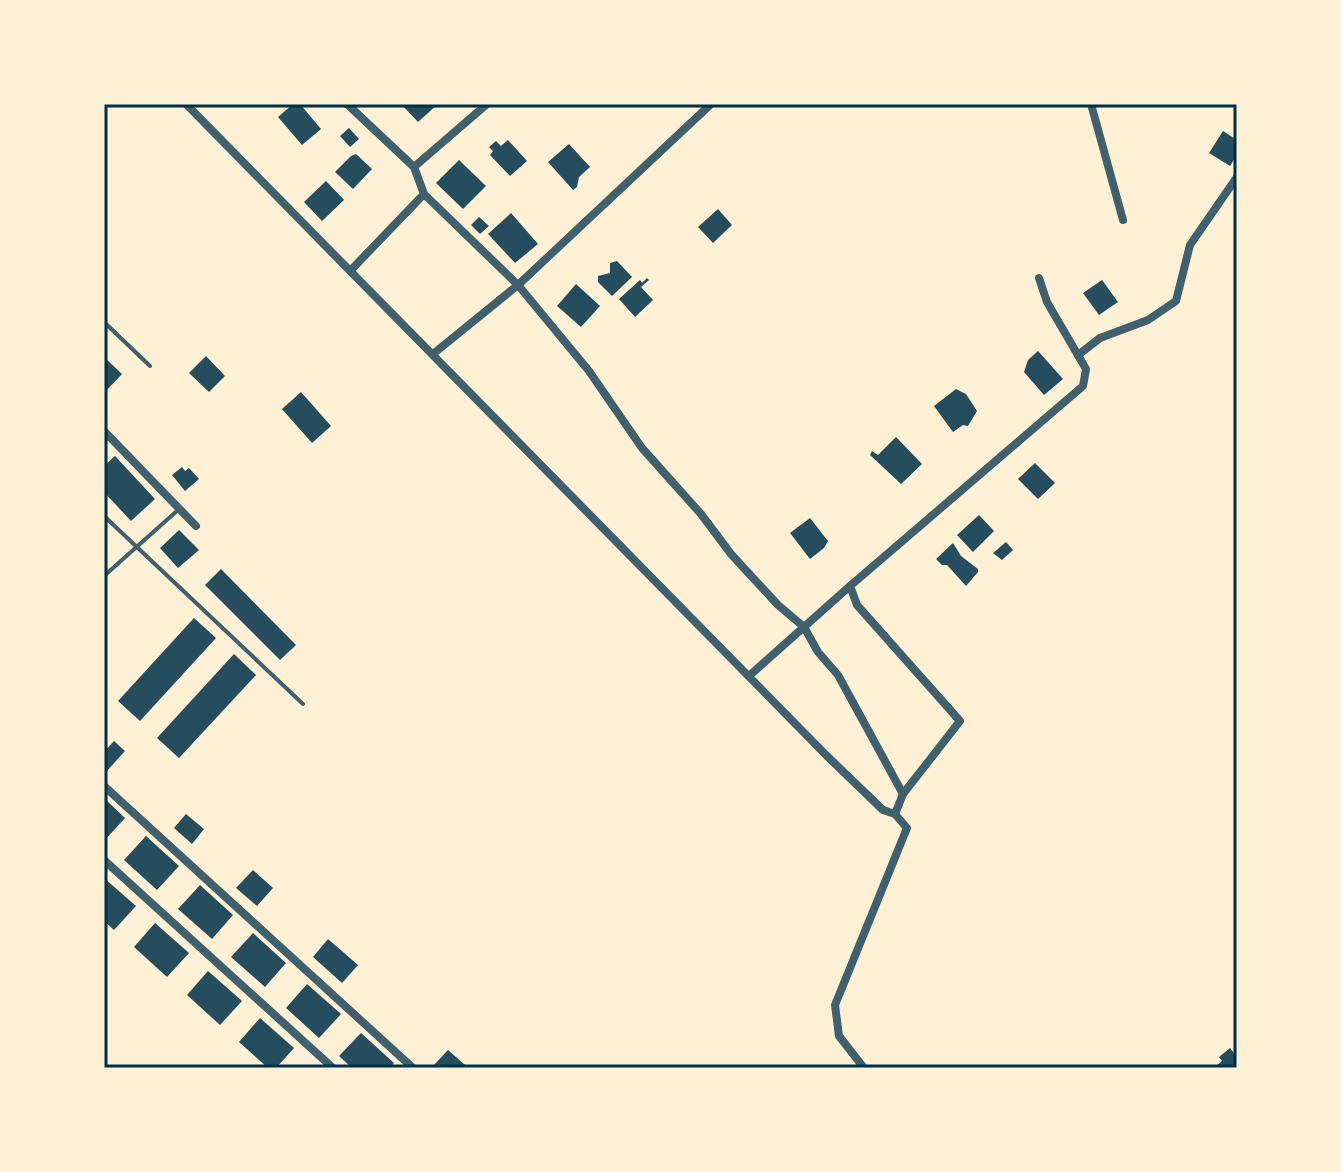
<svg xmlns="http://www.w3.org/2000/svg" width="1341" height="1172" font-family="'Alegreya Sans',sans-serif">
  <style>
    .building { fill: #264d5e }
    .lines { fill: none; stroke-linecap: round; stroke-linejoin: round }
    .service { stroke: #3f606c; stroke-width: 4 }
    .minor { stroke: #3f606c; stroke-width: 8 }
    .neatline { fill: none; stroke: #003049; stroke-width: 3 }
  </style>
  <rect width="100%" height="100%" fill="#fdf0d5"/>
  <g class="building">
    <polygon points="293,104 300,104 321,129 302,145 278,117"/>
    <polygon points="401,104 438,104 418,122"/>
    <polygon points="349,128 359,139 350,147 340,136"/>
    <polygon points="1223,131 1237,140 1237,155 1230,166 1209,153"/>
    <polygon points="508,140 527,161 510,176 490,155 493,151 489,147 496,141 501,146"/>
    <polygon points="569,144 590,167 579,177 577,187 573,190 548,162"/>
    <polygon points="356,154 372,169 353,189 335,172 351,156"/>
    <polygon points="459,160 486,186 463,209 436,183"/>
    <polygon points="326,181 344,200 322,221 304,202"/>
    <polygon points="718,209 732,225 713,243 698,227"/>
    <polygon points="511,213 538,244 515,263 488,234"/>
    <polygon points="479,217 489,226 480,234 471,225"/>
    <polygon points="617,261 632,277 612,296 598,282 598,276 610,273 610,263"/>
    <polygon points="647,278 649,280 641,287 653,300 635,317 619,299 640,280 642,283"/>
    <polygon points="1102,280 1118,302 1099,315 1083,293"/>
    <polygon points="576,284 600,306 581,327 557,306"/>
    <polygon points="1038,351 1063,379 1044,395 1024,372 1028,360"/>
    <polygon points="206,356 225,376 209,392 189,373"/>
    <polygon points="104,357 122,374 104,393"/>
    <polygon points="956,389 966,394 977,411 968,426 963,425 953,432 934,406"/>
    <polygon points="301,392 331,426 312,443 282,409"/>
    <polygon points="896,437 922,464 901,484 870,455 872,451 878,455"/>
    <polygon points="115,456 155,499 131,521 104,492 104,466"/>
    <polygon points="1035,463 1055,483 1038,499 1018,479"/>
    <polygon points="182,467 185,471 189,468 199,479 185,491 172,475"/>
    <polygon points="979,515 994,531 973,552 957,535"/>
    <polygon points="810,518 828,541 824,548 810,559 790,533"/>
    <polygon points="179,530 199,550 178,568 160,548"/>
    <polygon points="1006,542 1013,550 1002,560 993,553"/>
    <polygon points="953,543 961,556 978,569 978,572 966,586 947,565 942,565 936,559"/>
    <polygon points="221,569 296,645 280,660 205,585"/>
    <polygon points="194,618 216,638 140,721 118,701"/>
    <polygon points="234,654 256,675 179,758 157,738"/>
    <polygon points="114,741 125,751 106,772 104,752"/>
    <polygon points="104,798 125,818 104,841"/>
    <polygon points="186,814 204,829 192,844 174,828"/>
    <polygon points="146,836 179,866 157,890 124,860"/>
    <polygon points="253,870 273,888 257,906 236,888"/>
    <polygon points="104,878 136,906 114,930 104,921"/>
    <polygon points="200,885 233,915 212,939 178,909"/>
    <polygon points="155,923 189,953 167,977 134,947"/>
    <polygon points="253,933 286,963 265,987 231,957"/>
    <polygon points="328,939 358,965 342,983 313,957"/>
    <polygon points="208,971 242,1001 220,1025 187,995"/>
    <polygon points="307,984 341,1014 319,1038 286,1008"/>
    <polygon points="260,1018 294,1048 276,1068 268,1068 239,1042"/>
    <polygon points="361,1033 394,1063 389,1068 352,1068 339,1056"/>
    <polygon points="1230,1048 1237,1057 1237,1068 1214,1068 1222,1061 1219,1057"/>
    <polygon points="448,1050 465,1065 462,1068 435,1068 433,1066"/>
  </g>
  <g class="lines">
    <g class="service">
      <polyline points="104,322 150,366"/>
      <polyline points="104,516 303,704"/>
      <polyline points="104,576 178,510"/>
    </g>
    <g class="minor">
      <polyline points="186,104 827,756 883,810 895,814 907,828 835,1005 839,1036 864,1068"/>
      <polyline points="347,104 414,167 424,194 351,270"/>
      <polyline points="711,104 518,285 589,371 642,448 701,514 731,554 778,605 804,627 818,652 838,675 903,794 895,814"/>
      <polyline points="1091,104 1123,220"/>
      <polyline points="414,167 487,104"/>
      <polyline points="424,194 518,285 433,354"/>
      <polyline points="1078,355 1100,338 1148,320 1176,301 1190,245 1237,177"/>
      <polyline points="104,431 196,526"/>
      <polyline points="749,676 850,586"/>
      <polyline points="104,786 413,1068"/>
      <polyline points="903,794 960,721 857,605 850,586 1083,386 1086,369 1047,302 1039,278"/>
      <polyline points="104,860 333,1068"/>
    </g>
  </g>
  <rect width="1341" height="1172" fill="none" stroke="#fdf0d5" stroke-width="212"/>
  <rect x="106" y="106" width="1129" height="960" class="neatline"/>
</svg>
